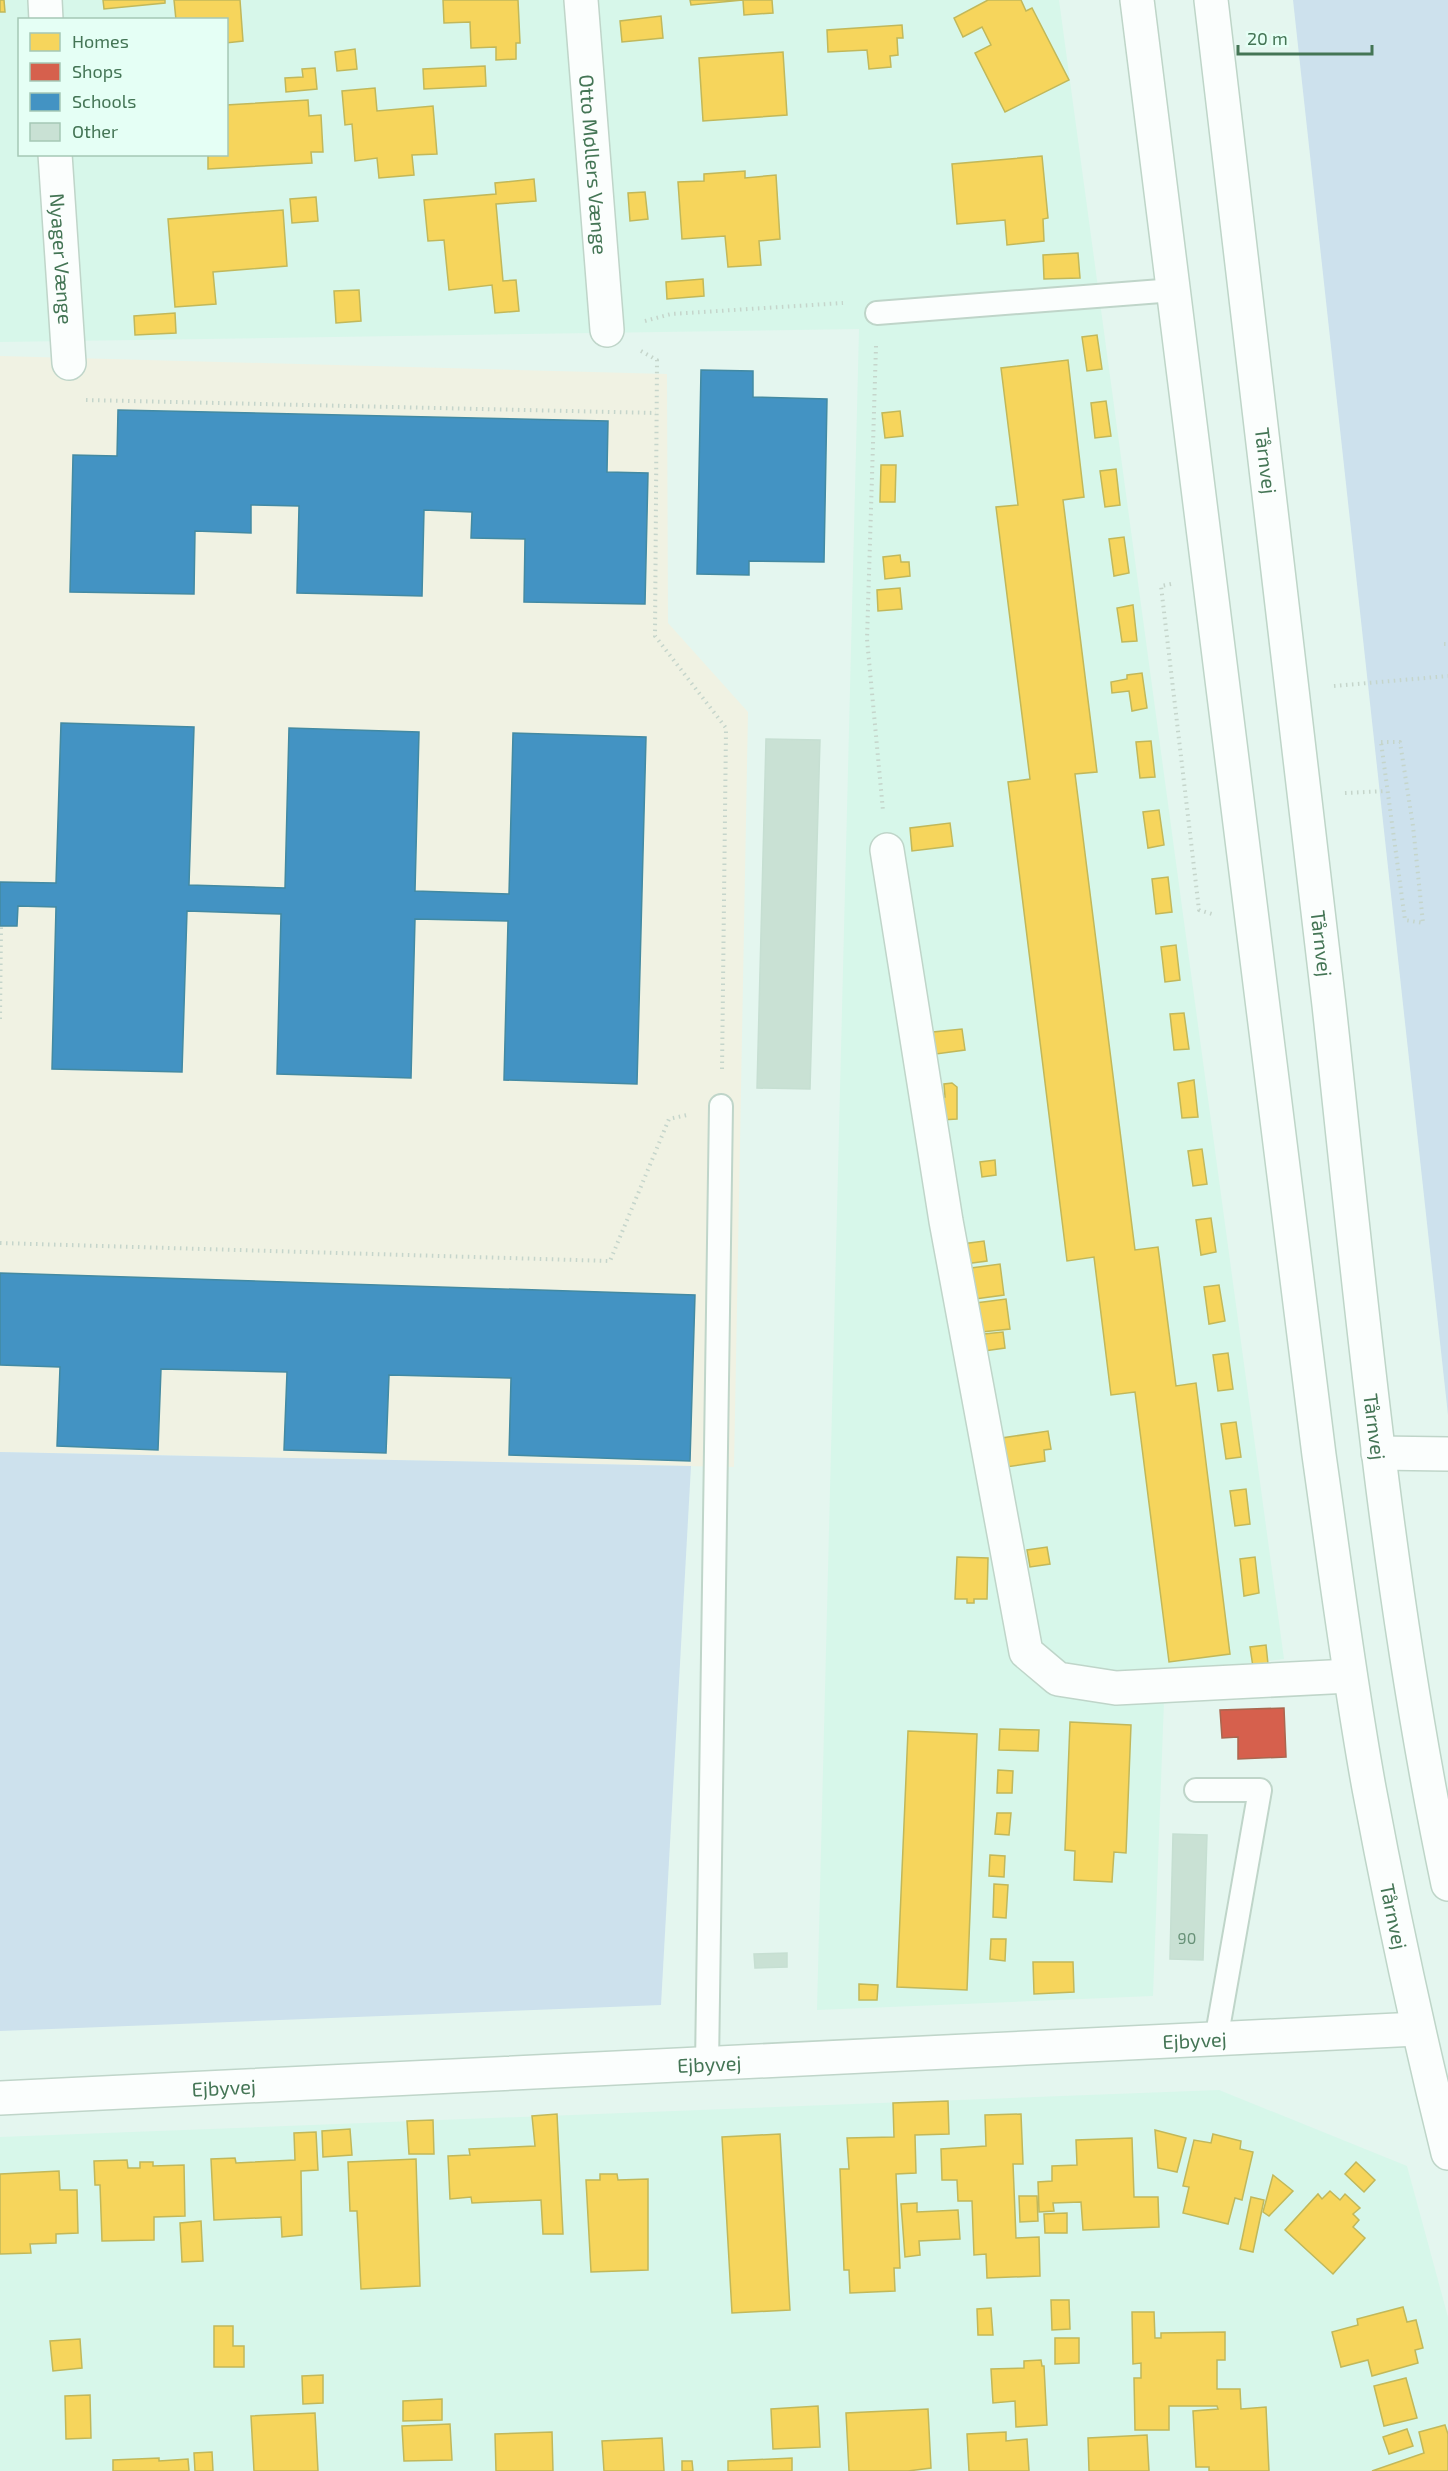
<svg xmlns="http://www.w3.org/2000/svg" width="1448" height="2471" font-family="'Exo 2',sans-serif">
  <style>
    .residential { fill: #d7f7ea; fill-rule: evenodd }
    .education { fill: #f0f2e3 }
    .green { fill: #cde1ed }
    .homes { fill: #f6d55c; stroke: #c1b85a; stroke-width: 1.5 }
    .shops { fill: #d6604d; stroke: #aa664f; stroke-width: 1.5 }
    .schools { fill: #4393c3; stroke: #438aa2; stroke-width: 1.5 }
    .building { fill: #c9e1d4; stroke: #c6dfd2; stroke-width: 1.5 }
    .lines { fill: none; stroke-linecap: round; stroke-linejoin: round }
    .lane-casing { stroke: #bfd5c9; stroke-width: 26 }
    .street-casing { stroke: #bfd5c9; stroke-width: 36 }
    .secondary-casing { stroke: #bed5c8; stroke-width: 36 }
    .path { stroke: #c5d5cb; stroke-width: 4; stroke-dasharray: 1.5 4.5; stroke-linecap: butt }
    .lane { stroke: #fbfefd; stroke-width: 22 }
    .street { stroke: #fbfefd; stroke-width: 33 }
    .secondary { stroke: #fbfefd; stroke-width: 33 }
    .labels { text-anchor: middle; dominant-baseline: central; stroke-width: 6; stroke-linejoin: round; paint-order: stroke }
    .number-label { font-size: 16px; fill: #689278 }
    .street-label { font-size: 20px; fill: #447555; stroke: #e5fff5 }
  </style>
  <rect width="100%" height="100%" fill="#e4f6ef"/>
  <g class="residential">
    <path d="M0,0H1059L1284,1659L1165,1674L1153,1996L817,2010L859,329L0,342ZM20,20H226V154H20Z"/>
    <polygon points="1219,2090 1407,2166 1448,2317 1448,2471 0,2471 0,2137"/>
  </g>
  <polygon class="education" points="0,356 667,374 668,623 748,712 734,1467 0,1452"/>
  <g class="green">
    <polygon points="1293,0 1448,0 1448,1415"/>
    <polygon points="0,1452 691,1466 661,2005 0,2031"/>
  </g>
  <g class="homes">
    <polygon points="0,0 4,0 5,12 0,12"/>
    <polygon points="103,0 165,0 165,3 104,9"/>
    <polygon points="174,0 240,0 243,41 226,43 226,20 176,20"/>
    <polygon points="443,0 518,0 520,43 516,43 516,59 496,60 496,47 471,48 470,22 444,23"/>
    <polygon points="690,0 772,0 773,13 744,15 743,0 691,5"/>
    <polygon points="988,0 1021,0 1026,11 1032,8 1069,80 1005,112 975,53 991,45 982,27 963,37 954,18"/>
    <polygon points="661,16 663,38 622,42 620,21"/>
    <polygon points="902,25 903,38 897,38 898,55 890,56 891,67 869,69 867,50 828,52 827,30"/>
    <polygon points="355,49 357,69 337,71 335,52"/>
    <polygon points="783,52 787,115 703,121 699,58"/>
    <polygon points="485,66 486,86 424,89 423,69"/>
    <polygon points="315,68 317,89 286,92 285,78 303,77 302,69"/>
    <polygon points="375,88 377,111 433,106 437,154 412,155 414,175 379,178 377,158 355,161 352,124 345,125 342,91"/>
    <polygon points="308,100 309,116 321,115 323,152 311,152 312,163 208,169 208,154 226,154 226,105"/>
    <polygon points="1042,156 1048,218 1043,219 1044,241 1007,245 1005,220 957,224 952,164"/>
    <polygon points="745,171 745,178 776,175 780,239 759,241 761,265 728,267 725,236 682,239 678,182 704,181 704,174"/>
    <polygon points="534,179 536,201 496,204 503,281 516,280 519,311 495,313 492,285 449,290 444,240 428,241 424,200 496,194 495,183"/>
    <polygon points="645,192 648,219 630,221 628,193"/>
    <polygon points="316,197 318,221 292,223 290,199"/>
    <polygon points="283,210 287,266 213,272 216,304 175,307 168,219"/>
    <polygon points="1078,253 1080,278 1044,279 1043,255"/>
    <polygon points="703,279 704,296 667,299 666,282"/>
    <polygon points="359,290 361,321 336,323 334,291"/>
    <polygon points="175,313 176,333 135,335 134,316"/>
    <polygon points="1097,335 1102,369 1087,371 1082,337"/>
    <polygon points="1068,360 1084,497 1063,500 1097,772 1075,774 1135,1250 1158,1247 1176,1386 1196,1383 1230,1654 1169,1662 1135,1392 1111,1395 1094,1257 1067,1261 1008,782 1030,779 996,507 1018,505 1001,368"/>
    <polygon points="1106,401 1111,436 1095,438 1091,403"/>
    <polygon points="900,411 903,436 885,438 882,413"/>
    <polygon points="881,465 896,465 895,502 880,502"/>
    <polygon points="1116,469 1120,505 1105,507 1100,471"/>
    <polygon points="1124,537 1129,573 1114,576 1109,539"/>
    <polygon points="900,555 901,562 909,562 910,576 885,579 883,557"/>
    <polygon points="900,588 902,609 878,611 877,590"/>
    <polygon points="1133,605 1137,641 1122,642 1117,608"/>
    <polygon points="1142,673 1147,708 1132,711 1129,691 1112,693 1111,682 1127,679 1127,675"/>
    <polygon points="1151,741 1155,777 1140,778 1136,742"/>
    <polygon points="1159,810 1164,845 1148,848 1143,812"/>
    <polygon points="950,823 953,846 912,851 910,828"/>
    <polygon points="1168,877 1172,912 1156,914 1152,879"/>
    <polygon points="1176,945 1180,980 1165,982 1161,947"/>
    <polygon points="1184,1013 1189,1049 1174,1050 1170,1014"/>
    <polygon points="962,1029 965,1050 936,1054 933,1032"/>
    <polygon points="1194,1080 1198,1117 1182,1118 1178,1083"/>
    <polygon points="952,1083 957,1087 957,1119 941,1120 939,1097 945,1097 944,1084"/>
    <polygon points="1202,1149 1207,1184 1193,1186 1188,1151"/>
    <polygon points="995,1160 996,1175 982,1177 980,1162"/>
    <polygon points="1211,1218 1216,1252 1201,1255 1196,1220"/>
    <polygon points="984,1241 987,1261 965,1264 962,1244"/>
    <polygon points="1000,1264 1004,1295 968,1300 964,1269"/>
    <polygon points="1219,1285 1225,1321 1209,1324 1204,1287"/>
    <polygon points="1006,1299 1010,1329 972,1333 968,1304"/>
    <polygon points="1003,1332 1005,1348 977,1352 975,1335"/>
    <polygon points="1228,1353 1233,1389 1218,1391 1213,1355"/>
    <polygon points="1236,1422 1241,1457 1226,1459 1221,1424"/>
    <polygon points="1048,1431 1051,1449 1044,1450 1045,1461 1006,1467 1002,1438"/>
    <polygon points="1246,1489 1250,1524 1235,1526 1230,1491"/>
    <polygon points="1047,1547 1050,1564 1030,1567 1027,1550"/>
    <polygon points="957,1557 988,1558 987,1599 974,1599 974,1603 967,1603 967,1599 955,1599"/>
    <polygon points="1255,1557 1259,1593 1244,1596 1240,1559"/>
    <polygon points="1266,1645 1268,1664 1253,1667 1250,1647"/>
    <polygon points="1070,1722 1131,1725 1126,1853 1114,1852 1112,1882 1074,1880 1075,1851 1065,1850"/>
    <polygon points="1000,1729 1039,1730 1038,1751 999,1750"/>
    <polygon points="908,1731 977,1734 967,1990 897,1987"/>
    <polygon points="998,1770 1013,1771 1012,1793 997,1793"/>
    <polygon points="997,1813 1011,1813 1009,1835 995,1834"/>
    <polygon points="990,1855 1005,1856 1004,1877 989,1876"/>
    <polygon points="994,1884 1008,1885 1006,1918 993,1917"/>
    <polygon points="991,1939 1006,1939 1005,1961 990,1959"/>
    <polygon points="1033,1962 1073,1962 1074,1992 1034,1994"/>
    <polygon points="859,1984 878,1985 877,2000 859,2000"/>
    <polygon points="948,2101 949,2134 915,2135 916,2173 896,2174 900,2268 894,2268 895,2291 850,2293 849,2270 844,2270 840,2169 849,2169 847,2138 894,2137 893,2103"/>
    <polygon points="557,2114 563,2234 543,2234 541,2200 472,2203 471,2197 450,2199 448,2156 470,2155 469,2149 535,2146 532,2116"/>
    <polygon points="1021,2114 1023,2164 1013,2164 1016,2238 1039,2237 1040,2276 987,2278 986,2254 974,2255 972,2201 958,2201 957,2180 942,2180 941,2149 986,2146 985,2115"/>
    <polygon points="433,2120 434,2154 409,2154 407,2121"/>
    <polygon points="350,2129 352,2155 323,2157 322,2131"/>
    <polygon points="1155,2130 1186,2138 1177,2172 1158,2168"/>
    <polygon points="316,2132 318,2170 301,2171 302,2235 282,2237 281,2217 214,2220 211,2159 235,2158 236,2163 295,2160 294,2133"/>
    <polygon points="780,2134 790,2310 732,2313 722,2137"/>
    <polygon points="1213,2134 1241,2141 1240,2149 1253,2152 1242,2200 1235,2198 1228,2224 1183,2213 1189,2187 1183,2186 1194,2140 1211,2143"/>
    <polygon points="1132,2138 1134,2197 1158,2197 1159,2227 1083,2230 1081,2202 1053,2203 1054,2211 1039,2212 1038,2182 1052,2181 1052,2166 1077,2165 1076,2140"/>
    <polygon points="416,2159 420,2286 361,2289 357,2211 350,2211 348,2162"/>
    <polygon points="127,2160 128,2168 140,2168 140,2162 153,2162 153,2166 184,2165 185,2216 154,2217 154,2240 102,2241 100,2185 95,2185 94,2161"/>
    <polygon points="1356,2162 1375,2180 1364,2192 1345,2174"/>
    <polygon points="59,2171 60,2190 77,2190 78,2233 56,2234 56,2243 30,2244 31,2253 0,2254 0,2174"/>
    <polygon points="600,2174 617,2174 618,2180 648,2179 648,2270 591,2272 586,2180 600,2180"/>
    <polygon points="1273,2175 1293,2191 1269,2216 1263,2212"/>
    <polygon points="1330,2191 1340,2200 1345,2194 1360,2208 1353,2214 1359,2220 1353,2227 1365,2238 1333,2274 1285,2230 1318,2194 1322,2199"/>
    <polygon points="1019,2196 1037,2196 1038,2221 1020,2222"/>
    <polygon points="1251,2197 1264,2200 1253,2252 1240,2249"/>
    <polygon points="917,2203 917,2212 958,2210 960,2239 919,2241 920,2255 905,2257 901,2204"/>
    <polygon points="1067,2213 1067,2233 1045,2233 1044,2214"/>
    <polygon points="201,2221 203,2261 182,2262 180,2223"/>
    <polygon points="1051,2300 1069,2300 1070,2329 1052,2330"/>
    <polygon points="1403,2307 1407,2322 1416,2320 1423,2348 1415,2350 1418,2363 1372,2376 1368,2360 1341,2367 1332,2332 1358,2325 1357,2319"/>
    <polygon points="991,2308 993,2335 978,2335 977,2309"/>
    <polygon points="1132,2312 1154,2312 1155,2338 1161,2338 1161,2333 1225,2332 1225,2360 1217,2360 1217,2389 1240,2389 1241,2409 1266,2407 1269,2471 1209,2471 1209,2467 1196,2467 1193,2411 1218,2409 1217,2406 1169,2406 1169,2430 1135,2430 1134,2378 1141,2378 1141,2363 1133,2364"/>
    <polygon points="214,2326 233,2326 233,2346 244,2346 244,2367 214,2367"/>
    <polygon points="1055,2338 1079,2338 1079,2363 1055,2364"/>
    <polygon points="80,2339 82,2368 53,2371 50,2341"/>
    <polygon points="1041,2360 1042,2366 1044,2366 1047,2425 1016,2427 1015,2401 993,2403 991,2369 1024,2368 1024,2361"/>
    <polygon points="323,2375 323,2403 303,2404 302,2376"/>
    <polygon points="1406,2378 1417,2418 1384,2426 1374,2386"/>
    <polygon points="90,2395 91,2438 66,2439 65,2396"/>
    <polygon points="442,2399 442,2420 403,2421 403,2401"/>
    <polygon points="818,2406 820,2447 773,2449 771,2409"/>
    <polygon points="928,2409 931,2468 908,2471 849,2471 846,2413"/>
    <polygon points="315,2413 318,2471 254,2471 251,2416"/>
    <polygon points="450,2424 452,2460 404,2461 402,2426"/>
    <polygon points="1445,2425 1448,2434 1448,2471 1372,2471 1424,2453 1419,2432"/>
    <polygon points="1407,2429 1413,2446 1389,2454 1383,2437"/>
    <polygon points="552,2432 553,2471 496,2471 495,2434"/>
    <polygon points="1006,2432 1006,2441 1027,2439 1029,2471 969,2471 967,2434"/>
    <polygon points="1147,2435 1149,2471 1089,2471 1088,2438"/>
    <polygon points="662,2438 664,2471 604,2471 602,2441"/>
    <polygon points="212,2452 213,2471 195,2471 194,2453"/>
    <polygon points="159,2458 159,2461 188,2459 189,2471 113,2471 113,2460"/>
    <polygon points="792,2458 792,2471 728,2471 728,2461"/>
    <polygon points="682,2461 692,2461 693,2471 682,2471"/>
  </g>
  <polygon class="shops" points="1284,1708 1286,1757 1238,1759 1238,1737 1222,1738 1220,1710"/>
  <g class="schools">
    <polygon points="701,370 753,371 753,397 827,399 824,562 749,561 749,575 697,574"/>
    <polygon points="118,410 608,421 607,472 648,473 645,604 524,602 525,539 471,538 472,512 424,510 422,596 297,593 299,506 251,505 251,533 195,531 194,594 70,592 73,455 117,456"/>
    <polygon points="61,723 194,727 189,885 285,888 289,728 419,732 415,891 509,894 513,733 646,737 637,1084 504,1080 508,921 415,919 411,1078 277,1074 281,914 187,911 182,1072 52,1069 56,907 18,906 17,926 0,926 0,882 56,883"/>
    <polygon points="0,1273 695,1295 690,1461 509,1455 511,1378 389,1375 386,1453 284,1450 287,1372 161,1369 158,1450 57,1446 60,1367 0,1365"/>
  </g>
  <g class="building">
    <polygon points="766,739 820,740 810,1089 757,1088"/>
    <polygon points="1173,1834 1207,1835 1203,1960 1170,1959"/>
    <polygon points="787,1953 787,1967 755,1968 754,1954"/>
  </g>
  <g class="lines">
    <defs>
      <g id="lane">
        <polyline points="877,313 1174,290"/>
        <polyline points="1196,1790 1260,1790 1216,2040"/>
        <polyline points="707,2065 721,1106"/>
      </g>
      <g id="street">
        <polyline points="45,0 46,20"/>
        <path id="s1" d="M581,0L607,330"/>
        <path id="s2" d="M55,154L69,363"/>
        <polyline points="887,850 946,1221 1026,1652 1058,1679 1116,1688 1350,1676"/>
        <polyline points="1378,1453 1448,1454"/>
        <path id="s3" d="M0,2098L1417,2029"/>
      </g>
      <g id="secondary">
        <path id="s4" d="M1137,0L1319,1455C1335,1567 1349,1678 1369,1788C1392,1911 1418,2032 1448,2153"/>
        <path id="s5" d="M1211,0C1252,335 1292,670 1329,1005C1361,1299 1387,1594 1448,1884"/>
      </g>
    </defs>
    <use href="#lane" class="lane-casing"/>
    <use href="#street" class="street-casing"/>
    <use href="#secondary" class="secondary-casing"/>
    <g class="path">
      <polyline points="645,321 671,314 843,303"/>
      <polyline points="876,346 867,639 883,811"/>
      <polyline points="641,351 657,360 655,636 726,728 722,1072"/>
      <polyline points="86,400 656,413"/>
      <polyline points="1171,584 1161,586 1199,910 1212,914"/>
      <polyline points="1444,644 1448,644"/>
      <polyline points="1334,686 1448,676"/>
      <polygon points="1381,742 1400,742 1413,826 1423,923 1405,920"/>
      <polyline points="1345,793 1387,791"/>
      <polyline points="0,1019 1,926"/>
      <polyline points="0,1243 610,1261 669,1119 687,1115"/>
    </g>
    <use href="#lane" class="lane"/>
    <use href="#street" class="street"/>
    <use href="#secondary" class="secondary"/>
  </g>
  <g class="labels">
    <g class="number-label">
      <text x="1187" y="1937">90</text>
    </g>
    <g class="street-label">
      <text stroke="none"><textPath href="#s1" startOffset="165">Otto Møllers Vænge</textPath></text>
      <text stroke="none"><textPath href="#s2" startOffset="105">Nyager Vænge</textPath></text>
      <text stroke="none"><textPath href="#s5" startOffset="464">Tårnvej</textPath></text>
      <text stroke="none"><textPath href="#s5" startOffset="950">Tårnvej</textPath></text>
      <text stroke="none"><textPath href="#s5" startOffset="1436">Tårnvej</textPath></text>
      <text stroke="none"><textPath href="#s4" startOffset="1934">Tårnvej</textPath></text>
      <text stroke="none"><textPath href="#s3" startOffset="1196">Ejbyvej</textPath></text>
      <text stroke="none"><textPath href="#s3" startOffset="710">Ejbyvej</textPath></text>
      <text stroke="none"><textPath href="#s3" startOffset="224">Ejbyvej</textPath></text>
    </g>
  </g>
  <rect x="18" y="18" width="210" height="138" fill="#e5fff5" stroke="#a5c8b5" stroke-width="1.5"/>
  <rect x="30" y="33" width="30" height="18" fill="#f6d55c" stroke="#a5c8b5" stroke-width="1.5"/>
  <text x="72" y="48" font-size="18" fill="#447555">Homes</text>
  <rect x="30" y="63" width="30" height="18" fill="#d6604d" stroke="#a5c8b5" stroke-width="1.5"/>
  <text x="72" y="78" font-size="18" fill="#447555">Shops</text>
  <rect x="30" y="93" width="30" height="18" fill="#4393c3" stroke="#a5c8b5" stroke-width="1.5"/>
  <text x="72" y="108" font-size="18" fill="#447555">Schools</text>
  <rect x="30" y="123" width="30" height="18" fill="#c9e1d4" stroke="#a5c8b5" stroke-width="1.5"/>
  <text x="72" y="138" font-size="18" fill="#447555">Other</text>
  <path d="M1238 45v9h134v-9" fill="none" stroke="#447555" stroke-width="3"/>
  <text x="1247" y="45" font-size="18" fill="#447555" stroke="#e5fff5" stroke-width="4.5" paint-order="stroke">20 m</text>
</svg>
